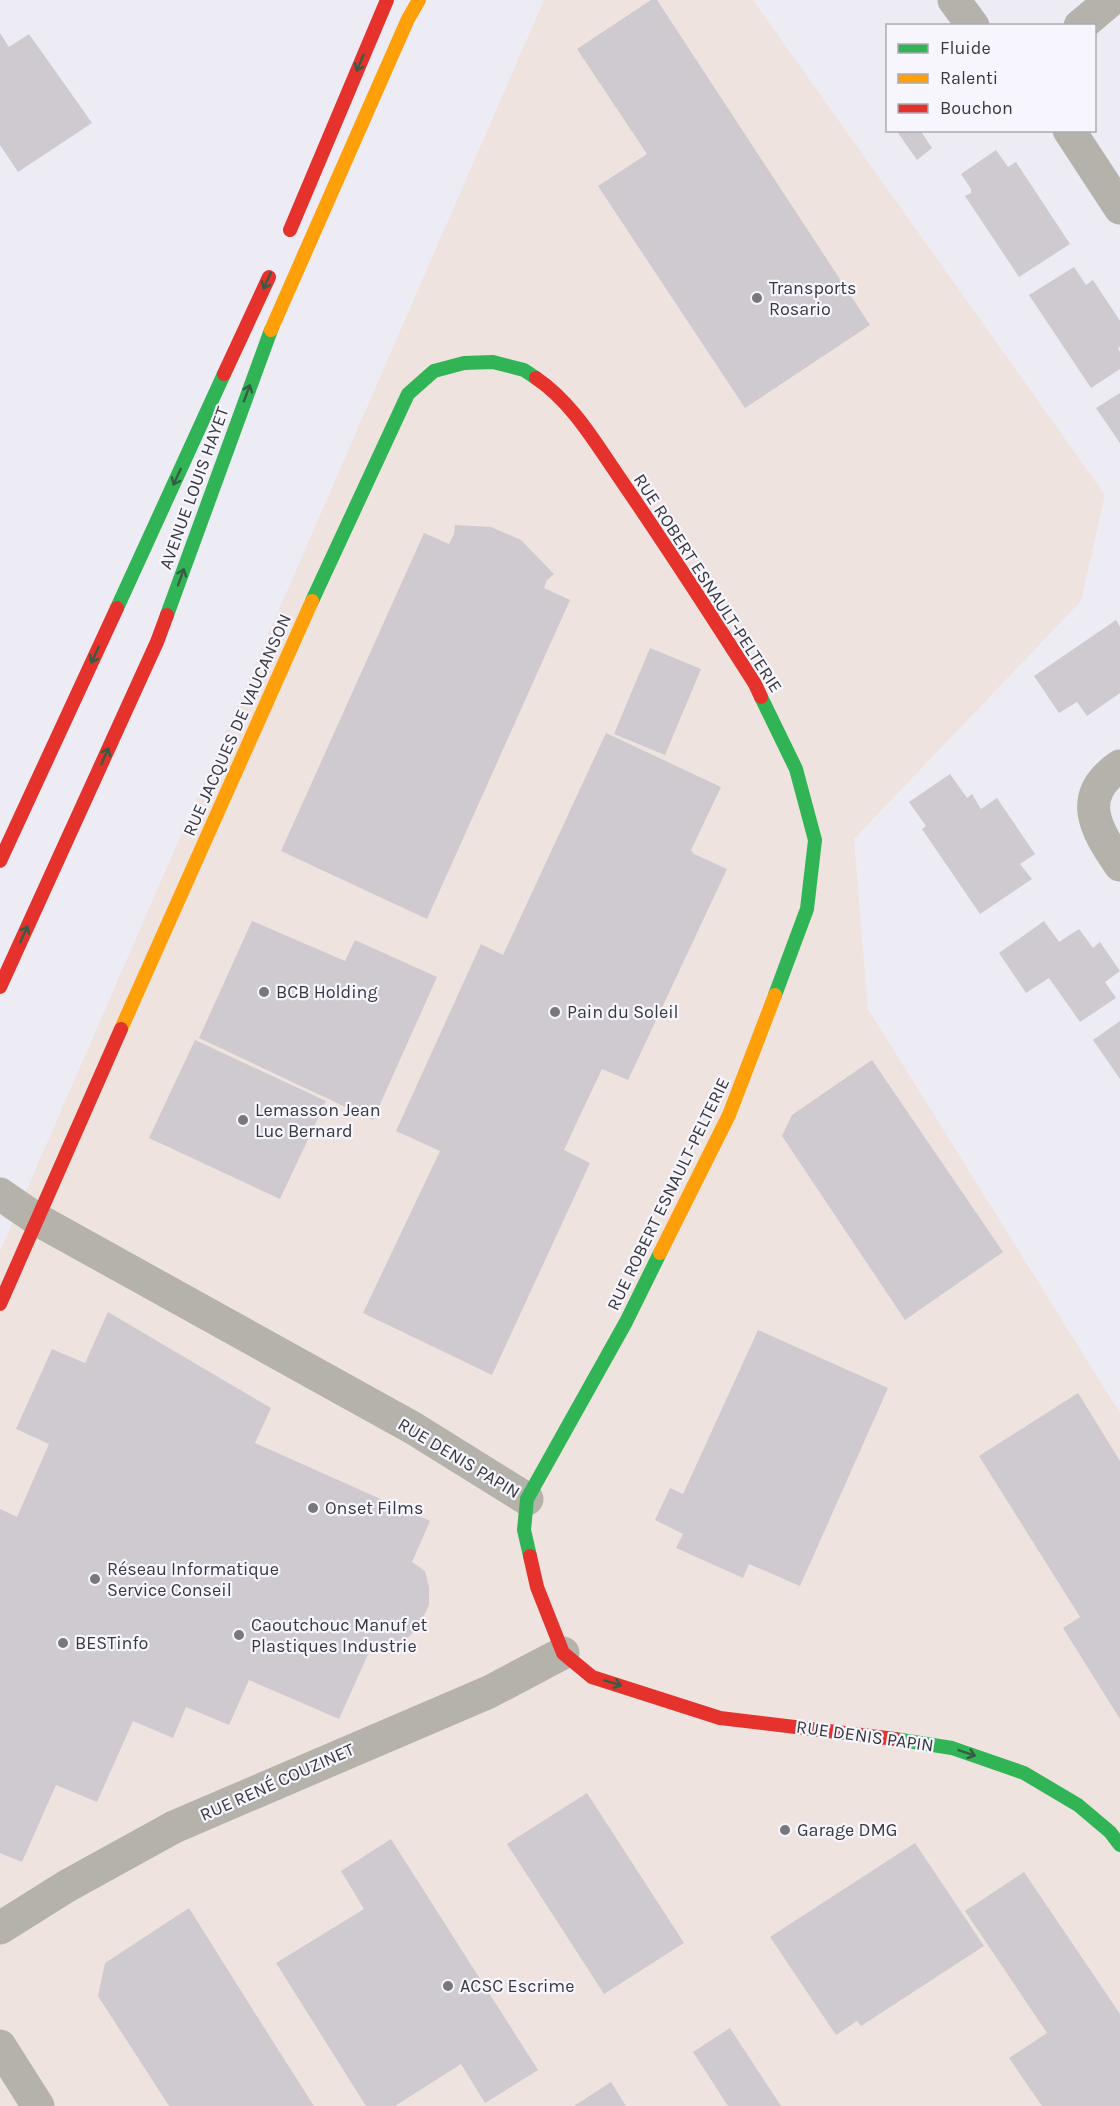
<svg xmlns="http://www.w3.org/2000/svg" width="1120" height="2106" font-family="Karla,sans-serif">
  <style>
    .industrial { fill: #efe3df }
    .building { fill: #cecacf }
    .lines { fill: none; stroke-linecap: round; stroke-linejoin: round }
    .street { stroke: #b4b2ab; stroke-width: 33 }
    .fast { stroke: #30b455; stroke-width: 14 }
    .slow { stroke: #ff9f0a; stroke-width: 14 }
    .jam { stroke: #e5322d; stroke-width: 14 }
    .oneway { stroke: #365d44 }
    .poi-dot { fill: #77777d; stroke: #f7f6ff; stroke-width: 2 }
    .labels { text-anchor: middle; dominant-baseline: central; stroke-width: 4.5; stroke-linejoin: round; paint-order: stroke }
    .poi-label { font-size: 18px; fill: #38383d; stroke: #f7f6ff; text-anchor: start }
    .street-label { font-size: 18px; fill: #38383d; stroke: #f7f6ff }
  </style>
  <rect width="100%" height="100%" fill="#edecf4"/>
  <polygon class="industrial" points="544,0 753,0 1105,495 1081,601 854,839 868,1009 1120,1413 1120,2106 0,2106 0,1251"/>
  <g class="building">
    <polygon points="651,0 657,0 870,325 745,408 598,186 647,154 577,49"/>
    <polygon points="0,33 9,47 29,34 92,123 18,172 0,145"/>
    <polygon points="896,130 920,130 932,148 917,160"/>
    <polygon points="996,150 1008,167 1016,162 1070,244 1019,277 965,196 971,193 971,189 961,174"/>
    <polygon points="1074,267 1086,285 1093,280 1120,321 1120,347 1118,348 1120,352 1120,369 1091,388 1029,295"/>
    <polygon points="1120,393 1120,443 1096,408"/>
    <polygon points="455,525 491,527 521,540 554,574 547,580 544,588 570,600 427,919 281,851 424,533 449,544 454,534"/>
    <polygon points="1116,620 1120,627 1120,693 1087,716 1077,702 1059,713 1034,676"/>
    <polygon points="650,648 701,669 665,755 614,734"/>
    <polygon points="606,733 721,787 691,850 694,854 727,869 628,1080 602,1069 576,1124 564,1150 590,1163 492,1375 363,1313 440,1151 396,1131 481,944 503,955"/>
    <polygon points="950,774 967,798 972,794 981,809 997,798 1035,854 1020,864 1032,879 980,914 922,829 926,826 909,802"/>
    <polygon points="252,921 345,961 355,940 437,977 373,1120 199,1038"/>
    <polygon points="1044,921 1059,942 1079,929 1093,948 1100,942 1120,971 1105,982 1116,998 1080,1022 1049,978 1026,993 999,953"/>
    <polygon points="1120,1021 1120,1079 1093,1040"/>
    <polygon points="195,1040 326,1101 280,1199 149,1138"/>
    <polygon points="872,1060 1003,1252 905,1320 782,1136 792,1115"/>
    <polygon points="108,1312 271,1408 255,1443 430,1521 412,1562 425,1571 429,1587 429,1605 418,1628 402,1643 392,1649 374,1641 339,1719 249,1680 229,1725 186,1707 173,1738 133,1721 97,1802 56,1785 22,1862 0,1853 0,1509 17,1517 49,1444 16,1429 52,1349 85,1363"/>
    <polygon points="758,1330 888,1388 800,1586 749,1564 743,1578 676,1548 683,1534 655,1520 670,1488 683,1494"/>
    <polygon points="1078,1393 1120,1461 1120,1719 1063,1628 1080,1617 979,1456"/>
    <polygon points="587,1793 684,1943 604,1994 507,1844"/>
    <polygon points="391,1839 538,2070 485,2103 461,2064 395,2106 366,2106 276,1963 364,1909 341,1871"/>
    <polygon points="915,1843 984,1946 861,2026 857,2021 836,2035 770,1937"/>
    <polygon points="1024,1872 1120,2014 1120,2106 1042,2106 1009,2058 1047,2033 965,1911"/>
    <polygon points="189,1908 258,2018 314,2106 169,2106 98,1996 105,1963"/>
    <polygon points="730,2028 781,2106 728,2106 693,2052"/>
    <polygon points="611,2082 626,2106 574,2106"/>
  </g>
  <g class="lines">
    <g class="street">
      <polyline points="954,0 973,26"/>
      <polyline points="1080,26 1111,0"/>
      <polyline points="1069,130 1120,208"/>
      <path d="M1120,766C1076,796 1095,829 1120,865"/>
      <polyline points="0,1194 38,1220 413,1428 527,1499"/>
      <polyline points="0,1928 67,1886 174,1827 489,1692 563,1653"/>
      <polyline points="0,2046 38,2106"/>
    </g>
    <g class="fast">
      <polyline points="312,601 408,394 434,371 464,363 493,362 524,370 536,378"/>
      <polyline points="117,608 224,374"/>
      <polyline points="167,615 271,330"/>
      <polyline points="761,697 796,769 815,840 807,909 775,995"/>
      <polyline points="530,1556 524,1530 527,1499 626,1322 660,1253"/>
      <polyline points="895,1739 952,1748 1024,1773 1078,1805 1110,1832 1120,1845"/>
    </g>
    <g class="slow">
      <polyline points="271,330 408,19 419,0"/>
      <polyline points="121,1029 312,601"/>
      <polyline points="660,1253 729,1115 775,995"/>
    </g>
    <g class="jam">
      <polyline points="290,230 387,0"/>
      <polyline points="224,374 269,277"/>
      <path d="M536,378C573,403 596,444 621,480C667,547 711,615 755,684L761,697"/>
      <polyline points="0,861 117,608"/>
      <polyline points="0,987 157,642 167,615"/>
      <polyline points="0,1304 121,1029"/>
      <polyline points="530,1556 537,1587 563,1653 592,1677 720,1718 895,1739"/>
    </g>
  </g>
  <defs><path id="oneway-shaft" d="M-6 0H5M1.5-3L5.5 0L1.5 3" fill="none" stroke-width="1.6" stroke-linecap="round" stroke-linejoin="round" transform="scale(1.5)"/></defs>
  <g class="oneway">
    <use href="#oneway-shaft" transform="translate(360 63) rotate(113)"/>
    <use href="#oneway-shaft" transform="translate(267 281) rotate(115)"/>
    <use href="#oneway-shaft" transform="translate(247 393) rotate(-70)"/>
    <use href="#oneway-shaft" transform="translate(177 477) rotate(115)"/>
    <use href="#oneway-shaft" transform="translate(181 577) rotate(-70)"/>
    <use href="#oneway-shaft" transform="translate(95 655) rotate(115)"/>
    <use href="#oneway-shaft" transform="translate(105 756) rotate(-66)"/>
    <use href="#oneway-shaft" transform="translate(24 934) rotate(-66)"/>
    <use href="#oneway-shaft" transform="translate(613 1683) rotate(17)"/>
    <use href="#oneway-shaft" transform="translate(967 1753) rotate(19)"/>
  </g>
  <g class="poi-dot">
    <circle cx="757" cy="298" r="6"/>
    <circle cx="264" cy="992" r="6"/>
    <circle cx="555" cy="1012" r="6"/>
    <circle cx="243" cy="1120" r="6"/>
    <circle cx="313" cy="1508" r="6"/>
    <circle cx="95" cy="1579" r="6"/>
    <circle cx="239" cy="1635" r="6"/>
    <circle cx="63" cy="1643" r="6"/>
    <circle cx="785" cy="1830" r="6"/>
    <circle cx="448" cy="1986" r="6"/>
  </g>
  <g class="labels">
    <g class="poi-label">
      <text x="769" y="288">Transports<tspan x="769" dy="21">Rosario</tspan></text>
      <text x="276" y="992">BCB Holding</text>
      <text x="567" y="1012">Pain du Soleil</text>
      <text x="255" y="1110">Lemasson Jean<tspan x="255" dy="21">Luc Bernard</tspan></text>
      <text x="325" y="1508">Onset Films</text>
      <text x="107" y="1569">Réseau Informatique<tspan x="107" dy="21">Service Conseil</tspan></text>
      <text x="251" y="1625">Caoutchouc Manuf et<tspan x="251" dy="21">Plastiques Industrie</tspan></text>
      <text x="75" y="1643">BESTinfo</text>
      <text x="797" y="1830">Garage DMG</text>
      <text x="460" y="1986">ACSC Escrime</text>
    </g>
    <g class="street-label">
      <text transform="translate(194 488) rotate(-70)">AVENUE LOUIS HAYET</text>
      <text transform="translate(708 583) rotate(57)">RUE ROBERT ESNAULT-PELTERIE</text>
      <text transform="translate(237 725) rotate(-66)">RUE JACQUES DE VAUCANSON</text>
      <text transform="translate(668 1194) rotate(-64)">RUE ROBERT ESNAULT-PELTERIE</text>
      <text transform="translate(459 1458) rotate(31)">RUE DENIS PAPIN</text>
      <text transform="translate(865 1736) rotate(8)">RUE DENIS PAPIN</text>
      <text transform="translate(277 1782) rotate(-24)">RUE RENÉ COUZINET</text>
    </g>
  </g>
  <rect x="886" y="24" width="210" height="108" fill="#f7f6ff" stroke="#abaab1" stroke-width="1.5"/>
  <rect x="898" y="44" width="30" height="9" fill="#30b455" stroke="#abaab1" stroke-width="1.5"/>
  <text x="940" y="54" font-size="18" fill="#38383d">Fluide</text>
  <rect x="898" y="74" width="30" height="9" fill="#ff9f0a" stroke="#abaab1" stroke-width="1.5"/>
  <text x="940" y="84" font-size="18" fill="#38383d">Ralenti</text>
  <rect x="898" y="104" width="30" height="9" fill="#e5322d" stroke="#abaab1" stroke-width="1.5"/>
  <text x="940" y="114" font-size="18" fill="#38383d">Bouchon</text>
</svg>
